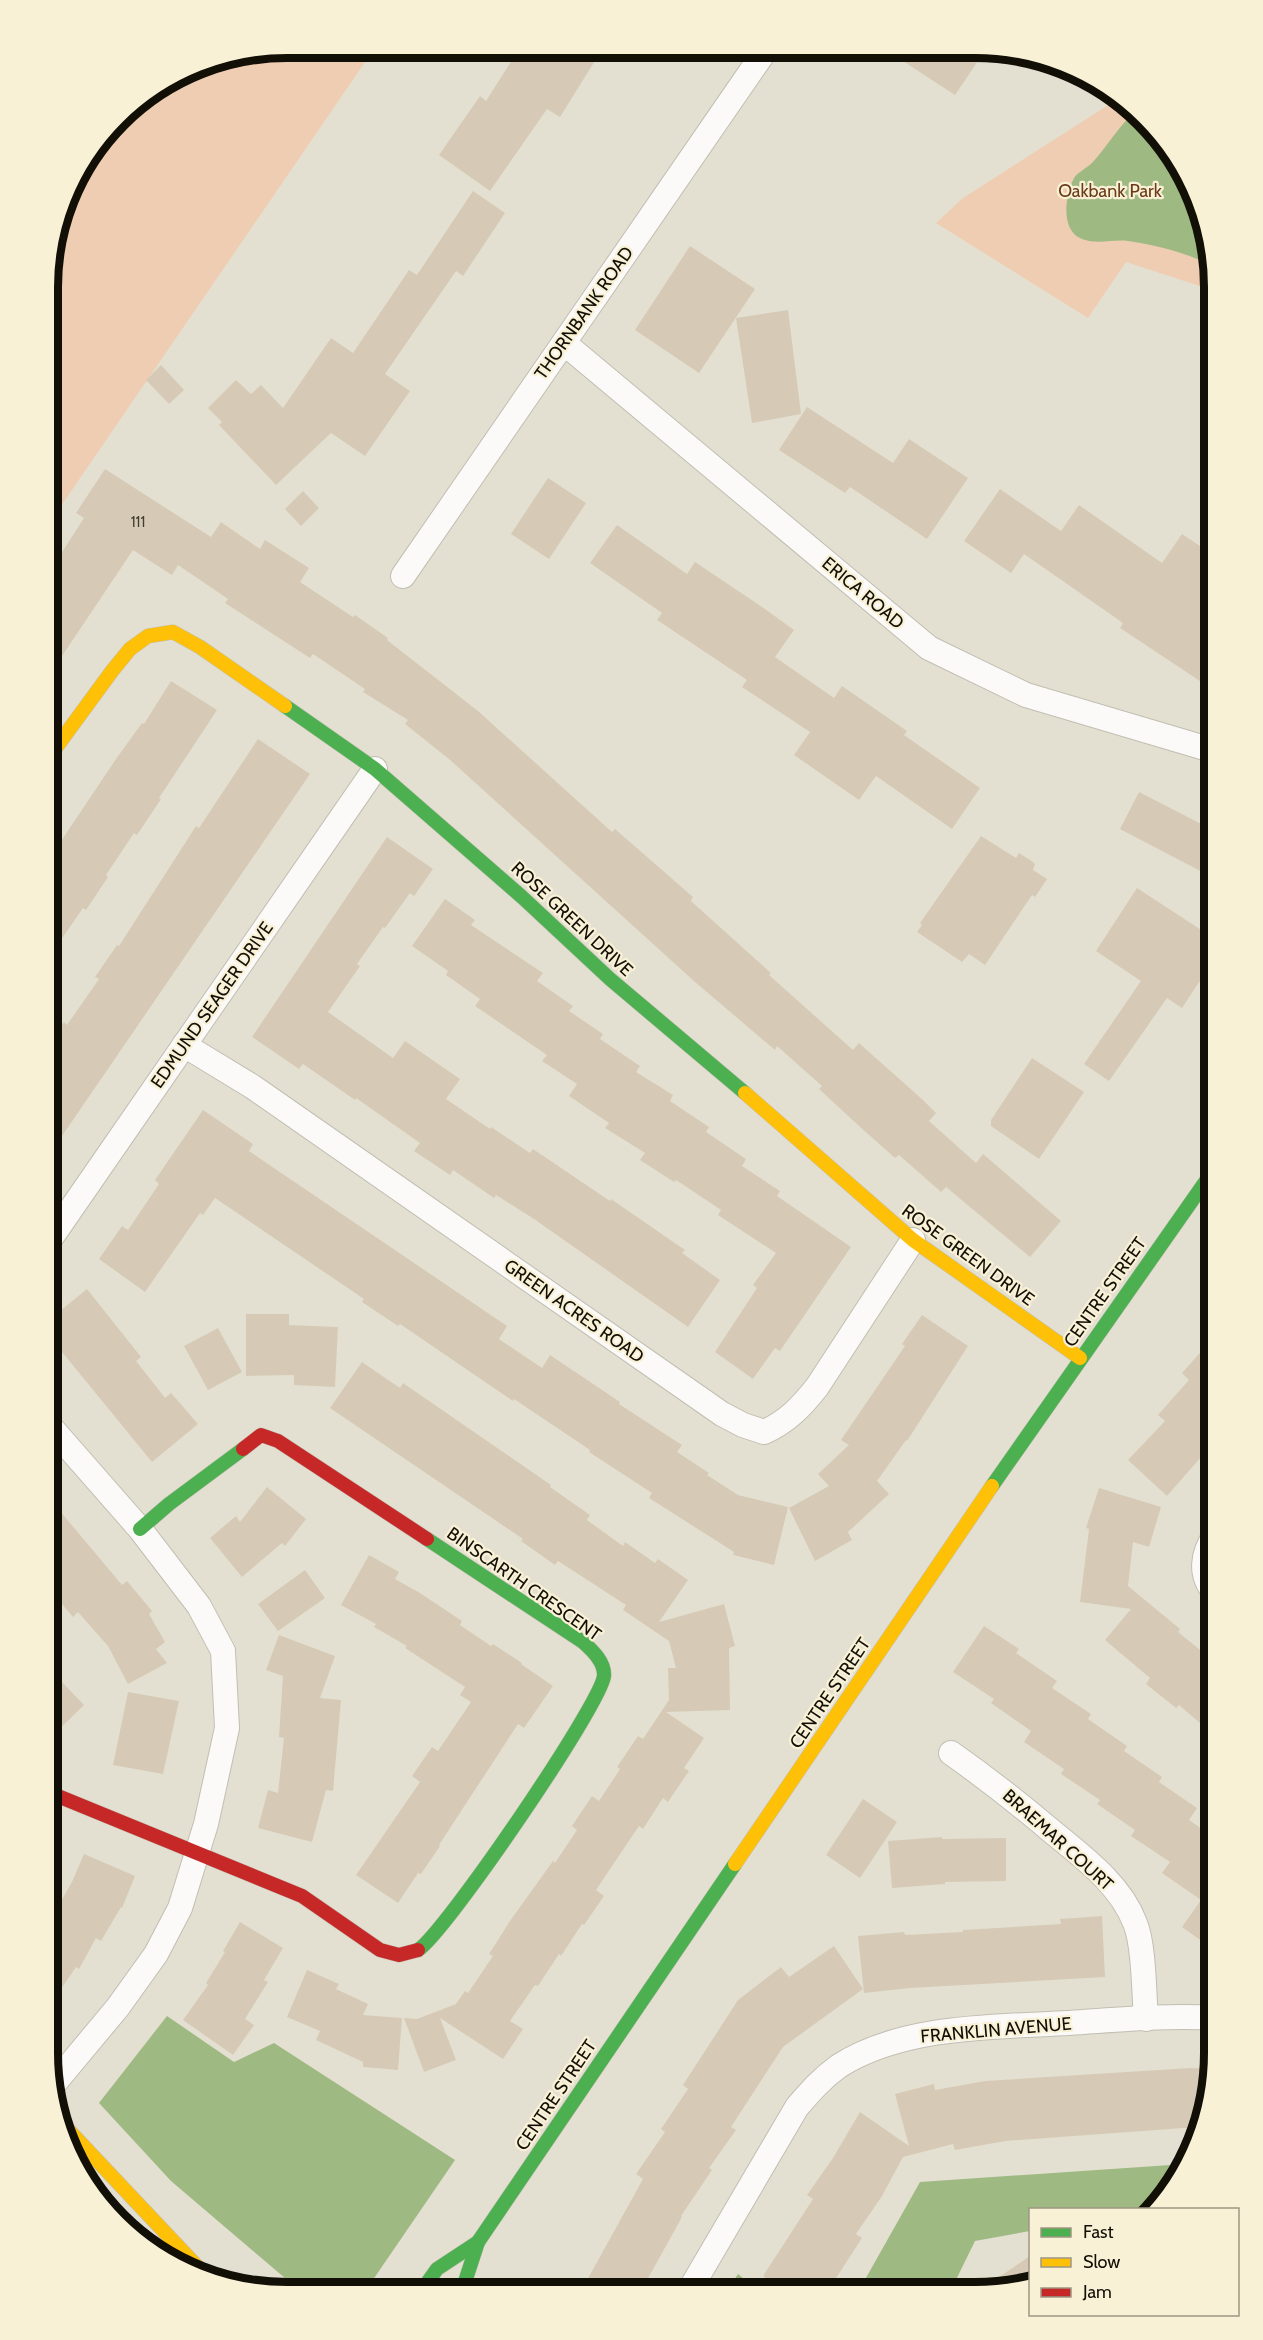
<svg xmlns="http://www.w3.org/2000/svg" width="1263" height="2340" font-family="Cabin,sans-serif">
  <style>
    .green { fill: #efcdb2 }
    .water { fill: #9fb983 }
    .building { fill: #d6cab6 }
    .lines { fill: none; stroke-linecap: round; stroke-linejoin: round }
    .street-casing { stroke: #c1beb2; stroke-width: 26 }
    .fast-casing { stroke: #c1beb2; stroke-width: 15 }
    .slow-casing { stroke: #c1beb2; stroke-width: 15 }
    .jam-casing { stroke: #c1beb2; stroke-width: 15 }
    .street { stroke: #fbfaf8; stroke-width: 24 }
    .fast { stroke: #4caf50; stroke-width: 14 }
    .slow { stroke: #ffc107; stroke-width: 14 }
    .jam { stroke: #c62828; stroke-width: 14 }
    .labels { text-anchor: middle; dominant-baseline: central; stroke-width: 4.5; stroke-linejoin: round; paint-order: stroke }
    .number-label { font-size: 15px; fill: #433e32 }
    .park-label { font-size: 18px; fill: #6b3b19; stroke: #f9f1d6 }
    .street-label { font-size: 18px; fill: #120f06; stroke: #f9f1d6 }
    .rim { fill: none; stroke: #120f06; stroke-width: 8 }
  </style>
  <rect width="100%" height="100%" fill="#e4e0d1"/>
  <g class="green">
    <polygon points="288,48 374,49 50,522 50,257 73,181 129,108 196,66"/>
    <path d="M1118,97C1154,121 1187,168 1202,210C1208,226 1214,274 1215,291L1126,262L1088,318L936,223L963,198L1116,100Z"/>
  </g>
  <g class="water">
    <path d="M1136,111L1174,154L1202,210L1211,266C1192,254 1151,244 1128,241C1113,239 1098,245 1082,239C1060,231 1065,195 1074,178C1078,172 1087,168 1092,163C1107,147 1119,125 1136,111Z"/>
    <polygon points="167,2016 234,2062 274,2043 455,2160 366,2290 299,2290 171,2181 99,2103"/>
    <polygon points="1185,2164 1165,2198 1153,2209 1030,2210 1030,2231 975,2241 950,2292 858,2292 920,2182"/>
    <polygon points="738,2274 759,2291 727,2291"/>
  </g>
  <g class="building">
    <polygon points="519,49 588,50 598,56 560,117 547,109 490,191 439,155 480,96 486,101"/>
    <polygon points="889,52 984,52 955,95"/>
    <polygon points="473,191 505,213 463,276 456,271 385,374 410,391 365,456 331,433 276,485 219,425 222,422 208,408 236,380 251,394 261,385 283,408 331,338 353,353 409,270 417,275"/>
    <polygon points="690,246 755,289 699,373 635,330"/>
    <polygon points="788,310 801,414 752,423 736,318"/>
    <polygon points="161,365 184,390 169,404 146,380"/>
    <polygon points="807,407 893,463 909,439 968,478 927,539 850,487 845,493 779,450"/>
    <polygon points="105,469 211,537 221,522 260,549 265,540 309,568 300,582 353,617 355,615 388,638 387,640 478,711 612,832 615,829 693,897 691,901 771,973 769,975 853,1050 859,1043 923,1100 936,1113 929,1121 976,1163 983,1154 1061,1221 1030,1257 946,1187 941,1192 899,1155 895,1158 859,1126 819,1089 822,1086 777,1046 775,1050 695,982 449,759 405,724 408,720 363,692 365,689 313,654 310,658 225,603 228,599 178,565 172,575 133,550 50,674 50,575 57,564 55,563 84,518 76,513"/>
    <polygon points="548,478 586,503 549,559 511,534"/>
    <polygon points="1000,489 1061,531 1079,505 1162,563 1182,534 1215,556 1215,691 1120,628 1123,623 1024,554 1011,573 964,541"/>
    <polygon points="303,491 319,508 301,526 285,509"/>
    <polygon points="617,525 687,574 695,562 765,609 794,630 775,657 834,698 842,686 907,731 904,735 980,788 952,829 876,776 859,800 794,755 810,732 742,687 747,680 657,620 662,613 590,563"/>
    <polygon points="171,681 217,710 159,798 161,799 137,835 134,833 106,875 108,877 86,910 83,908 49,957 49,859 116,759 142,723 144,724"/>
    <polygon points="258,739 310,774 49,1155 49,1044 64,1022 67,1025 99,979 95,977 117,945 119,946 196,826 199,828"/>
    <polygon points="1139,792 1215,831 1215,857 1206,874 1120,829"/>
    <polygon points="981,836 1016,858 1019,853 1033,862 1035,864 1033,870 1047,879 1035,897 1032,895 985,965 969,954 962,962 917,932 922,925 920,923"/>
    <polygon points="387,837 433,869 414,896 410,893 385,928 383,927 357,964 360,966 328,1012 393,1058 405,1041 460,1079 446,1099 490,1129 491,1127 530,1153 533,1149 610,1201 611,1199 685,1250 682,1253 720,1280 688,1327 534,1219 496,1195 494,1198 453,1170 450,1175 414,1151 420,1143 356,1098 355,1100 303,1064 299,1069 252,1037"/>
    <polygon points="1137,888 1215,939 1215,958 1182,1008 1167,998 1109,1081 1084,1064 1141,981 1096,951"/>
    <polygon points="445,899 475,920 471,925 543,973 537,981 573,1006 569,1011 603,1034 600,1039 640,1066 636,1072 673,1095 670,1101 709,1127 706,1132 746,1159 742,1166 780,1191 777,1196 851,1247 780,1351 775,1348 753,1379 715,1352 757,1288 753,1285 776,1253 718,1215 721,1210 676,1180 674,1182 640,1160 645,1153 605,1128 609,1123 569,1096 577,1084 542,1061 547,1055 475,1006 480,999 446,975 448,971 412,946"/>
    <polygon points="1032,1058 1084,1092 1039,1159 991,1126 991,1120"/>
    <polygon points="203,1110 253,1144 249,1151 507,1326 499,1339 542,1368 550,1355 620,1402 619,1404 682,1445 677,1452 709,1473 707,1475 738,1495 788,1507 774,1565 733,1555 734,1552 649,1498 652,1493 589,1452 590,1450 514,1399 513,1401 400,1324 398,1326 362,1302 364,1299 215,1198 203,1215 200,1213 145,1292 99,1259 122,1226 128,1230 159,1184 155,1180"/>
    <polygon points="87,1289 141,1357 136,1361 165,1398 171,1393 198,1424 152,1462 49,1336 49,1320"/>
    <polygon points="246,1314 289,1314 289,1325 338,1327 335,1387 294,1385 294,1375 246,1376"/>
    <polygon points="922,1315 968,1346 907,1441 906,1440 877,1481 889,1494 848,1532 852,1540 815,1561 789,1508 829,1486 818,1474 849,1445 841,1440 905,1346 902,1344"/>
    <polygon points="218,1328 242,1372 208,1390 184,1346"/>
    <polygon points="1215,1336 1215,1441 1167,1496 1128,1460 1165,1421 1158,1415 1189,1380 1182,1373"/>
    <polygon points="362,1362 400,1388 403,1383 551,1485 550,1487 590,1515 587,1520 623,1546 625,1542 655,1563 658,1559 688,1580 659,1622 724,1604 735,1646 729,1648 730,1710 666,1712 704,1738 684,1768 689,1771 668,1802 663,1798 643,1829 639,1826 596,1890 604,1896 584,1925 582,1924 561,1956 559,1954 538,1986 535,1985 510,2021 523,2029 503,2059 440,2018 456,2060 424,2072 404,2018 417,2019 456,2004 465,1991 468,1993 493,1956 489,1954 510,1921 553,1861 555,1863 577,1830 572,1826 592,1796 599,1801 620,1769 617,1767 638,1736 643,1739 669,1700 668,1668 676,1668 669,1641 623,1610 626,1605 558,1561 555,1565 521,1541 523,1539 330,1408"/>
    <polygon points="267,1487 306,1519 285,1546 282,1543 242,1577 210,1538 236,1516 240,1522"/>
    <polygon points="1099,1488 1161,1507 1149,1547 1133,1542 1128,1586 1180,1629 1178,1632 1215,1662 1215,1736 1179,1705 1176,1708 1146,1684 1150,1678 1105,1640 1131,1609 1080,1602 1089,1529 1086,1528"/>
    <polygon points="49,1498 122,1585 127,1581 152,1611 149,1614 165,1642 156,1649 167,1663 128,1684 108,1646 78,1612 73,1617 49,1589"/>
    <polygon points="369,1555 399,1572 395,1579 420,1593 462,1621 460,1625 491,1646 493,1644 522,1663 521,1664 553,1686 524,1728 518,1724 439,1845 440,1846 421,1874 418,1873 398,1903 356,1875 420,1782 412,1776 432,1747 438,1751 471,1702 460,1695 465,1687 405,1648 407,1646 374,1627 376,1624 341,1605"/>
    <polygon points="305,1570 325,1598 278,1631 258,1604"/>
    <polygon points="984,1626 1019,1649 1016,1653 1057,1681 1052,1688 1091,1714 1088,1719 1127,1746 1124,1751 1162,1777 1159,1782 1197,1808 1189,1820 1215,1838 1214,1950 1182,1927 1201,1900 1162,1873 1170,1862 1131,1836 1135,1830 1097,1804 1100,1800 1061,1774 1064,1769 1024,1742 1031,1731 991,1703 994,1699 953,1672"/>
    <polygon points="279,1635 335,1656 320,1698 341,1700 333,1791 326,1790 312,1842 258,1828 268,1790 278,1793 284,1738 279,1737 283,1676 266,1670"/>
    <polygon points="60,1680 84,1705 48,1740 48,1692"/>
    <polygon points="128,1692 179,1701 163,1774 113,1765"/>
    <polygon points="863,1799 897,1822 860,1878 826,1855"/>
    <polygon points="942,1837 942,1839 1006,1838 1006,1881 945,1882 945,1884 892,1888 888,1841"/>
    <polygon points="84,1854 135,1876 122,1908 121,1907 101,1941 96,1938 79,1969 76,1967 48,2008 48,1924 72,1882"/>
    <polygon points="1102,1916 1105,1977 910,1988 864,1993 858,1936 904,1932 905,1935 963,1932 963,1930 1061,1924 1060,1919"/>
    <polygon points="240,1922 283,1948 264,1980 268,1982 245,2019 254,2025 233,2055 183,2020 208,1985 206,1983 225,1952 223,1951"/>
    <polygon points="834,1946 863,1989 783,2047 731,2127 736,2130 709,2168 712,2170 681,2216 682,2217 641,2291 581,2291 643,2179 636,2174 665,2132 661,2129 688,2089 683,2085 738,2000 781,1967 789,1977"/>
    <polygon points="307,1970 339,1984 336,1989 368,2004 363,2015 402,2018 398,2070 363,2067 363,2062 316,2040 320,2031 287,2017"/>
    <polygon points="1190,2068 1214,2069 1200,2129 1184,2128 1006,2141 955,2150 953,2144 903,2157 882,2196 856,2234 862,2238 827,2292 786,2291 763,2276 813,2199 807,2195 833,2158 860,2112 909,2146 895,2094 934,2084 935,2090 985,2081"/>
    <polygon points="1030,2256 1030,2283 977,2292"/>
  </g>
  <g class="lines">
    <defs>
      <g id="street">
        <polyline points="564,343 929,648 1026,695 1215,751"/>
        <polyline points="403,576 765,51"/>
        <path d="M184,1045L253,1087L722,1414L743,1425L764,1432C787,1422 802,1406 817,1387L913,1240"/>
        <polyline points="49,1241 375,769"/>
        <polyline points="49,1425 140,1529 199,1606 223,1651 227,1728 206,1824 180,1908 156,1954 118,2007 53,2085"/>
        <path d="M1215,1593C1199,1575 1202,1554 1215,1535"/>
        <path d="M951,1753C985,1777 1017,1802 1049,1829C1080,1855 1120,1883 1135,1923C1144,1944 1144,1994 1146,2019"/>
        <path d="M689,2291L797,2107C810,2092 822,2078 839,2066C903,2025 996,2027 1069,2023C1117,2020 1166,2015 1214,2018"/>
      </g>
      <g id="fast">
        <polyline points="285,706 375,769 522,897 610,979 745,1093"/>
        <polyline points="992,1486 1215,1168"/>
        <polyline points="140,1529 169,1504 243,1449"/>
        <path d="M418,1950C445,1933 600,1706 604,1676C605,1662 592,1650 583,1642L427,1539"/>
        <polyline points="422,2290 437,2269 478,2242"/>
        <polyline points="462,2291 478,2242 735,1864"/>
      </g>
      <g id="slow">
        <polyline points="49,757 112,671 130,649 148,636 173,632 200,647 285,706"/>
        <polyline points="745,1093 913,1240 1080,1358"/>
        <polyline points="735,1864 992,1486"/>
        <polyline points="59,2120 207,2277"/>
      </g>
      <g id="jam">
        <polyline points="243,1449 261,1435 278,1441 427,1539"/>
        <polyline points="48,1792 302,1896 380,1950 399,1955 418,1950"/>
      </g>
    </defs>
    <use href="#street" class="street-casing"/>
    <use href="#fast" class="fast-casing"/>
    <use href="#slow" class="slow-casing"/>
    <use href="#jam" class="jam-casing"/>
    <use href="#street" class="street"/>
    <use href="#fast" class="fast"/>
    <use href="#slow" class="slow"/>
    <use href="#jam" class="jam"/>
  </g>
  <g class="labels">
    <g class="number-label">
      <text x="138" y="522">111</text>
    </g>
    <g class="park-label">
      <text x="1110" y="191">Oakbank Park</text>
    </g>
    <g class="street-label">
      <text transform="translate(584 313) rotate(-55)">THORNBANK ROAD</text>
      <text transform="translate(863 593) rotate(40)">ERICA ROAD</text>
      <text transform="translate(572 919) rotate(43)">ROSE GREEN DRIVE</text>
      <text transform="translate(212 1005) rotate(-55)">EDMUND SEAGER DRIVE</text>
      <text transform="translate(968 1255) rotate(36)">ROSE GREEN DRIVE</text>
      <text transform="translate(1105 1292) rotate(-55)">CENTRE STREET</text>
      <text transform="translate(574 1311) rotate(35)">GREEN ACRES ROAD</text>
      <text transform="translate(524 1584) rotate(35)">BINSCARTH CRESCENT</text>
      <text transform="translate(830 1693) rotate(-56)">CENTRE STREET</text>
      <text transform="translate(1058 1840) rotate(42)">BRAEMAR COURT</text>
      <text transform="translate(996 2030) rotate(-5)">FRANKLIN AVENUE</text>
      <text transform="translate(556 2095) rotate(-56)">CENTRE STREET</text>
    </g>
  </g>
  <path d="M0 0H1263V2340H0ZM287 58H975A229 229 0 0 1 1204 287V2053A229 229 0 0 1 975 2282H287A229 229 0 0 1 58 2053V287A229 229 0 0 1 287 58Z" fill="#f9f1d6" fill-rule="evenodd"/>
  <path class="rim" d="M287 58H975A229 229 0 0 1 1204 287V2053A229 229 0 0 1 975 2282H287A229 229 0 0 1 58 2053V287A229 229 0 0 1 287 58Z"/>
  <rect x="1029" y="2208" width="210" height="108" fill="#f9f1d6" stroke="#9d9783" stroke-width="1.5"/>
  <rect x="1041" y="2228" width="30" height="9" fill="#4caf50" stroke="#9d9783" stroke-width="1.5"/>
  <text x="1083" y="2238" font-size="18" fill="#120f06">Fast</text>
  <rect x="1041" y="2258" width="30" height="9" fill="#ffc107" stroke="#9d9783" stroke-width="1.5"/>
  <text x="1083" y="2268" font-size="18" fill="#120f06">Slow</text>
  <rect x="1041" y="2288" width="30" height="9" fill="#c62828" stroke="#9d9783" stroke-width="1.5"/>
  <text x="1083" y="2298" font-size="18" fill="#120f06">Jam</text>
</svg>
